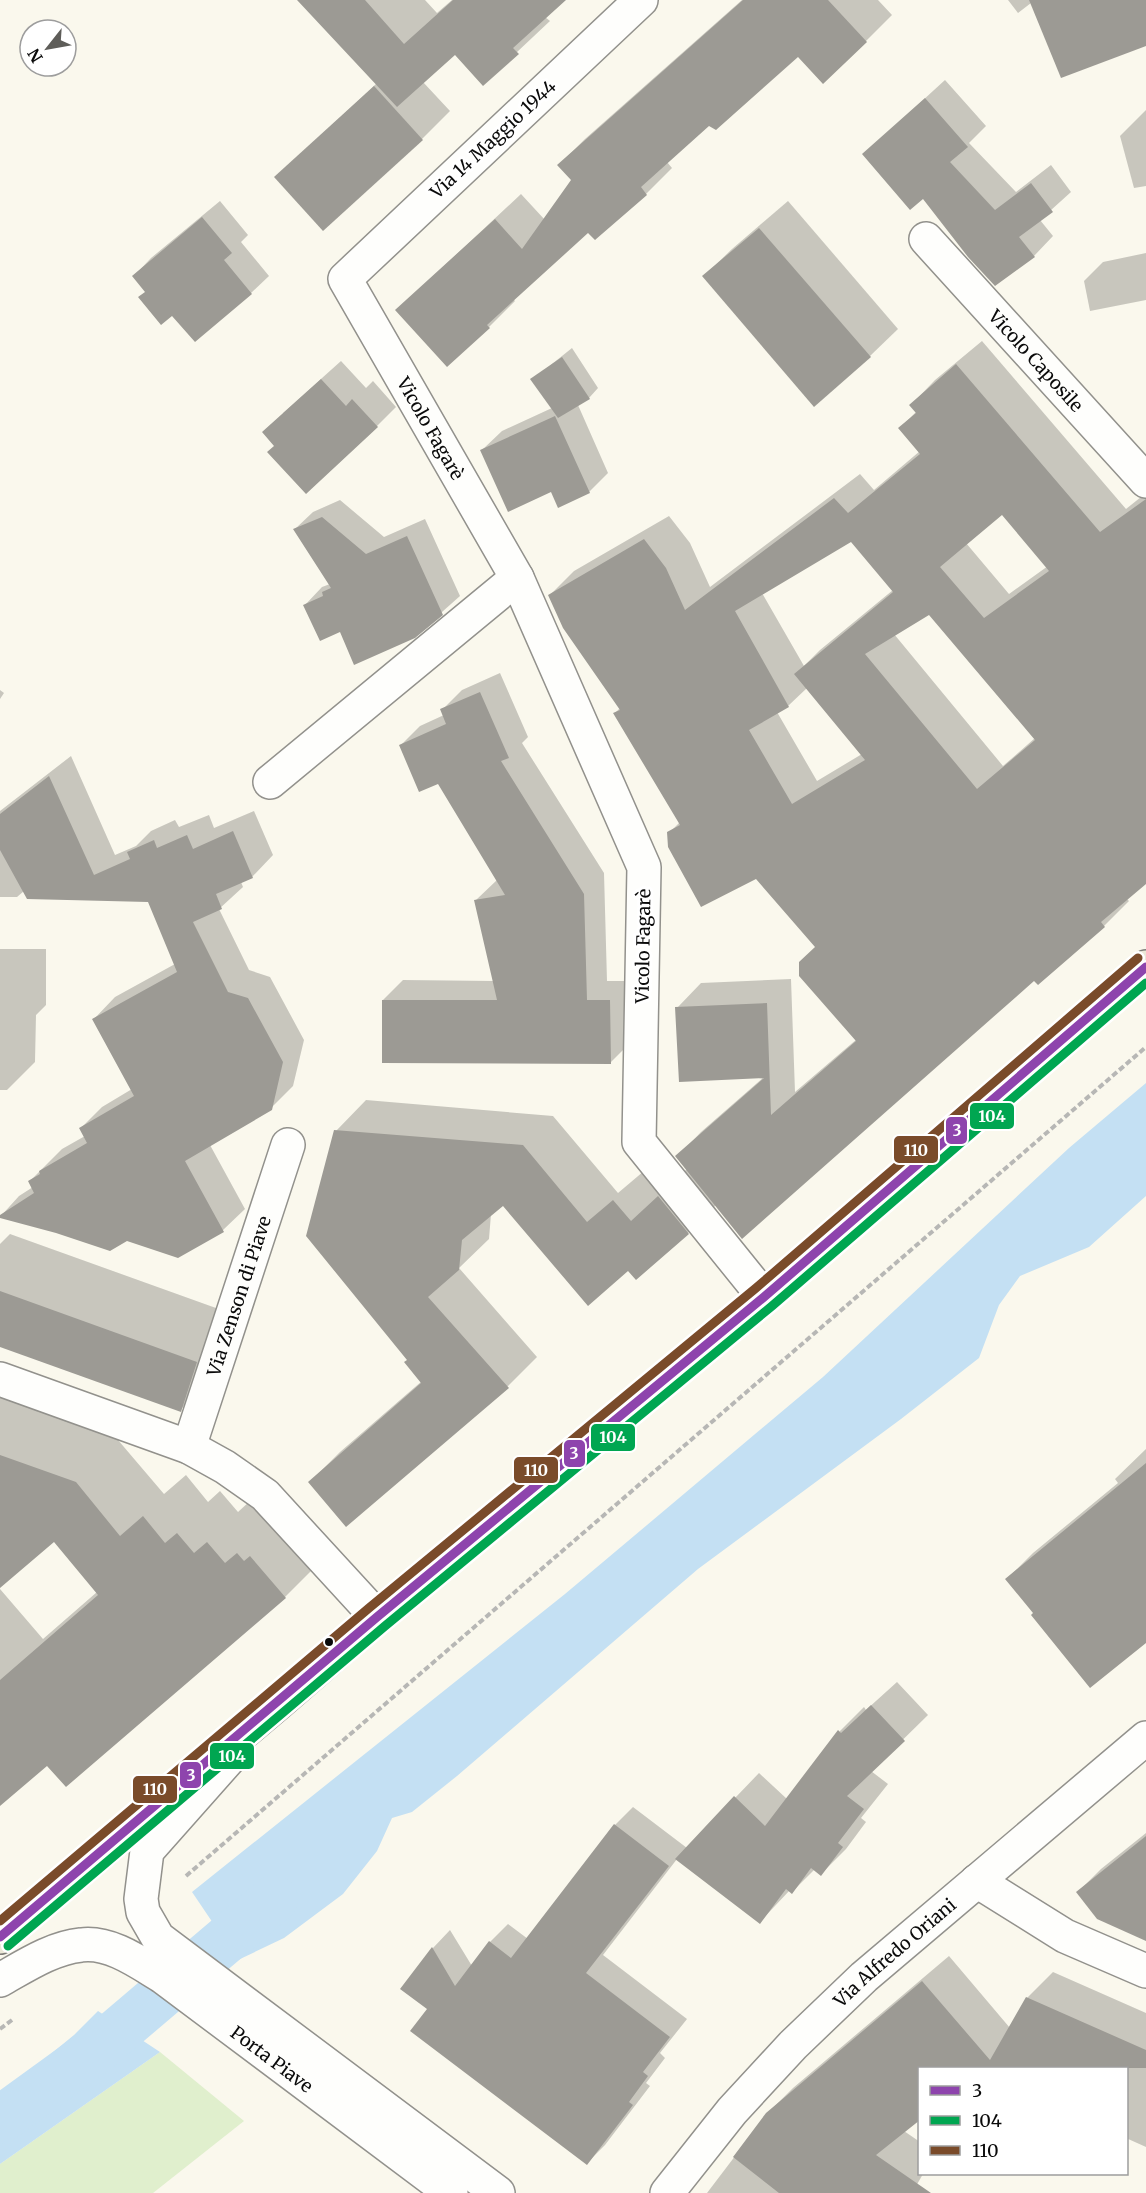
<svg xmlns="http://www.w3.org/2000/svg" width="1146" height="2193" font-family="Merriweather,serif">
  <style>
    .green { fill: #e0efcd }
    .water { fill: #c4e0f3 }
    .shadow { fill: #0003; fill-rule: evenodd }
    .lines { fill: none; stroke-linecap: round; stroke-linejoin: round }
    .canal { stroke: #c4e0f3; stroke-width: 48 }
    .building { fill: #9c9a94; fill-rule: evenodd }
    .minor-casing { stroke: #92918c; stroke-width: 36 }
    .primary-casing { stroke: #7f7e7a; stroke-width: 36 }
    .path { stroke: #b7b7b5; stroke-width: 4; stroke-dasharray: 6 3; stroke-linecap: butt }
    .minor { stroke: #fefefc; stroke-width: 33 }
    .primary { stroke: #ebe8d7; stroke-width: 33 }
    .bus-1-casing { stroke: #fff; stroke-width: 14 }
    .bus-2-casing { stroke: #fff; stroke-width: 14 }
    .bus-3-casing { stroke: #fff; stroke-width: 14 }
    .bus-1 { stroke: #8e44ad; stroke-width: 9 }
    .bus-2 { stroke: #00a651; stroke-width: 9 }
    .bus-3 { stroke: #7a4b2a; stroke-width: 9 }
    .bus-dot { fill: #0a0a0a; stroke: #fff; stroke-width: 2 }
    .labels { text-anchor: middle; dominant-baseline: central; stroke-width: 6; stroke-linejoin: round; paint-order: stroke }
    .street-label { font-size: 18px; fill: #0a0a0a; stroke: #fff }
    .line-badge { stroke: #fff; stroke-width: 2 }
    .badge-label { font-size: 16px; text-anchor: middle; font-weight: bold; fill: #fff }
  </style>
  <rect width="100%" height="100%" fill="#faf8ed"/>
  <polygon class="green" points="160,2052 244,2121 153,2193 0,2193 0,2164"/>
  <g class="water">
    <polygon points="1146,1083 1146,1196 1089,1247 1020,1276 999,1305 979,1358 901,1419 698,1569 457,1776 412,1812 392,1818 377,1851 343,1894 284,1938 238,1960 192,1892 565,1594 823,1377 1069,1148"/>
    <polygon points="98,2011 160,2052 0,2164 0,2092 8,2089 74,2035"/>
  </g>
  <g class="shadow">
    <polygon points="329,0 425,0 437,13 452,0 564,0 545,17 550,21 483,84 456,53 423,82 450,111 422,139 276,177 377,83"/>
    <polygon points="742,0 878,0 892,15 866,41 799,55 709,124 667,162 672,168 646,194 588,230 513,299 515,301 489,327 397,310 521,194 545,220 573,180 559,165 585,139"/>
    <polygon points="1008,0 1146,0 1146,44 1031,3 1018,13"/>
    <polygon points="945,80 986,126 969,143 1016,192 1051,165 1071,192 1040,220 1053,236 1034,256 923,197 864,154"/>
    <polygon points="1146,110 1146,186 1134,188 1120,136"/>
    <polygon points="220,201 248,235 241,242 269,276 251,293 173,313 146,291 134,276 151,258"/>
    <polygon points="788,201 898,329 870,356 704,276 732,249"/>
    <polygon points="1146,253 1146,300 1090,311 1084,281 1103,262"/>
    <path d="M982,341L1126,509L1146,493V882L1126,898L1129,901L1104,926L1038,983L1035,979L716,1205L688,1233L628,1269L503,1204L491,1214L489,1239L459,1268L537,1357L508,1386L310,1482L340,1452L422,1381L409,1359L336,1131L366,1100L553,1116L618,1193L644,1171L662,1192L687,1169L677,1157L701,1132L764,1077L677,1008L701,983L791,979L795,1092L857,1039L817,947L756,877L669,833L680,822L615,713L620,708L550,595L574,571L669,516L690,543L710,587L860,474L874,490L920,451L900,428L917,411L911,405L935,380ZM1002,513L1048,566L1009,594L966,543ZM851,540L893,590L820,650L804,666L762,593ZM929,613L1035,738L1003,766L894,634ZM807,688L862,754L817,781L777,712L788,706Z"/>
    <polygon points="572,348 598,388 589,398 578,405 608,473 589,492 552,490 482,450 502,431 552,408 532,380"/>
    <polygon points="341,361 366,388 373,381 396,407 377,426 276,445 283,413"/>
    <polygon points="340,500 384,537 425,519 460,596 415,636 340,630 305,605 322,587 330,584 295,529 313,512"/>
    <polygon points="500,673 528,737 522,743 604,873 607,981 629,981 630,1043 610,1063 383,1000 403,980 494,981 476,900 497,880 439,782 401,745 420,726 444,715 442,710 462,690"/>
    <polygon points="0,690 4,693 0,699"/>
    <polygon points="71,756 115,855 136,846 151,831 175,820 179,827 209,815 214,828 254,811 273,855 252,877 241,882 243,887 219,909 249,970 270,977 304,1040 293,1086 271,1108 210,1145 245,1209 223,1230 178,1256 127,1239 56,1232 0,1217 19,1196 33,1187 30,1181 62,1149 85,1136 81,1128 102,1107 132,1089 94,1019 115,997 175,964 149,900 24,891 17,897 0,897 0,811"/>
    <polygon points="0,949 46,949 46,1005 36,1015 35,1062 7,1090 0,1090"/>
    <polygon points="10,1234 241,1317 225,1366 180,1410 0,1345 0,1244"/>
    <polygon points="0,1397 118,1440 164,1494 186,1475 208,1502 220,1491 238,1512 250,1501 328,1554 285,1597 66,1785 48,1763 0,1804 0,1589 43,1639 97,1592 54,1540 0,1586"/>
    <polygon points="1146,1449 1146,1640 1035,1612 1007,1579 1033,1553 1118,1483 1115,1479"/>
    <polygon points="897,1682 928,1715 871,1771 888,1784 861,1818 866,1822 846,1849 821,1874 815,1869 792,1892 790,1890 760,1922 677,1859 603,1955 687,2019 660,2053 665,2058 646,2083 650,2086 605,2145 587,2163 429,2009 402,1989 433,1948 450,1930 472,1966 490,1942 508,1924 528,1939 615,1825 633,1807 687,1848 759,1773 787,1799 840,1731 864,1707 866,1710"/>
    <polygon points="1146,1833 1146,1938 1078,1892 1101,1869"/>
    <polygon points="949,1956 1010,2028 1027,1998 1053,1972 1146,2013 1146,2147 1126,2138 1126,2068 967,2068 963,2067 962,2068 920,2068 904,2131 920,2142 920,2174 923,2174 912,2193 707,2193 767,2114 793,2088"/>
  </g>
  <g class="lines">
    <polyline class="canal" points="0,2120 95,2051 274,1899"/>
  </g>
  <g class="building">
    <polygon points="297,0 365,0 404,44 453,0 566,0 513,48 519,54 483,86 455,55 397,107"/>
    <polygon points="743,0 828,0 867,42 823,84 798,57 716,130 709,126 641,187 647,195 595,240 588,233 487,325 490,328 447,367 395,310 495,219 522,249 571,180 557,165"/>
    <polygon points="1029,0 1146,0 1146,46 1061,78"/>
    <polygon points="374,86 423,140 323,231 274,177"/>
    <polygon points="925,98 968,147 950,162 995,210 1031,183 1053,212 1019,237 1035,257 995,286 968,257 923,199 910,210 862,154"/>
    <polygon points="202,217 232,253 224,260 252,294 195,342 172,316 161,325 138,297 145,292 132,276"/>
    <polygon points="759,228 871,357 814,407 702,276"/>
    <polygon points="562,357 590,399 558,418 530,379"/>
    <path d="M956,364L1100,532L1146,499V884L1101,922L1105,927L1038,985L1034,981L742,1239L675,1156L764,1078L679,1082L675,1007L767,1003L771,1115L856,1041L799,976V962L815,947L756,879L701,907L668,847L667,832L680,825L613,713L620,710L563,628L548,595L644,539L666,568L685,610L834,498L848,513L920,454L898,428L916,413L909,405ZM1002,515L1049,571L984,618L940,567ZM851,542L893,592L794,674L865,760L792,804L749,730L789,707L735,611ZM929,615L1035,740L977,789L865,654Z"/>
    <polygon points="321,379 346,406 352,399 378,427 306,494 267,452 274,446 262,432"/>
    <polygon points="555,416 590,493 558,508 551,492 508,512 480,450"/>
    <polygon points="322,517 366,554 407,536 443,615 415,638 354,665 340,632 320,641 303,605 323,596 322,592 331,588 293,529"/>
    <polygon points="480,692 509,758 501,761 584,894 587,1000 610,1000 611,1064 382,1063 382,1000 497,1000 474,900 505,895 438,784 419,792 399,745 446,724 440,709"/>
    <polygon points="49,776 94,875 130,859 127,852 154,840 157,848 187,835 193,849 233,831 253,878 216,894 222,909 193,922 228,992 248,998 283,1062 272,1110 185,1161 224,1232 178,1258 127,1241 110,1251 56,1233 0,1218 0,1215 34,1193 28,1181 40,1174 39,1171 87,1143 79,1128 134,1096 92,1019 177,972 148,902 27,899 0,850 0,814"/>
    <polygon points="334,1130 523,1145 587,1222 613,1200 631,1221 658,1196 689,1234 636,1280 628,1271 588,1306 503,1206 462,1240 459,1270 428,1297 509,1388 346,1527 308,1482 421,1383 404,1362 407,1360 306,1236"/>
    <polygon points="0,1291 197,1362 181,1412 0,1347"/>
    <polygon points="0,1455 76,1482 120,1536 143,1516 165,1543 177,1533 194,1553 207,1542 225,1563 237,1553 244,1561 250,1556 286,1598 66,1787 47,1766 0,1806 0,1680 98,1595 54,1542 0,1588"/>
    <polygon points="1146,1463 1146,1643 1090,1688 1031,1615 1033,1613 1005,1579"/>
    <polygon points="871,1705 905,1741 847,1796 864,1809 838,1843 843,1847 821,1876 811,1868 792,1894 786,1889 760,1924 675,1859 734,1796 765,1826 838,1730 841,1733"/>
    <polygon points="614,1824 669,1866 586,1973 670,2037 643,2072 648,2076 629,2102 633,2105 587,2165 410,2031 427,2009 400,1989 432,1947 455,1986 489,1941 511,1958"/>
    <polygon points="1146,1836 1146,1941 1097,1919 1076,1892"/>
    <polygon points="922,1981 990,2060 1026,1997 1146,2050 1146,2068 920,2068 920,2120 876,2155 931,2193 779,2193 733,2157 766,2113"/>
  </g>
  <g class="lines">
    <defs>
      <g id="minor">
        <path id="s1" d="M641,0L345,279L517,578L644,867L639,1142L764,1297"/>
        <path id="s2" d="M926,239L1146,481"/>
        <polyline points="270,782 517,578"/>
        <polyline points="0,1379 189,1447 225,1467 265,1495 377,1617"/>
        <path id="s3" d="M189,1447L288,1145"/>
        <polyline points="233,1754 147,1851 141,1899 143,1912 158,1938 498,2193"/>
        <polyline points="977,1881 1065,1936 1146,1971"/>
        <path id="s4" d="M0,1980C25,1966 52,1948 81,1945C110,1941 140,1963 163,1977L451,2193"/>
        <path id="s5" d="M667,2193L732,2111L793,2045L864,1977L1146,1738"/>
      </g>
      <polyline id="primary" points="0,1937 278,1703 377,1617 764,1297 1146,967"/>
    </defs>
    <use href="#minor" class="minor-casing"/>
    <use href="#primary" class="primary-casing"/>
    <g class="path">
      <polyline points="186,1876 1146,1047"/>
      <polyline points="0,2029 12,2020"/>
    </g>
    <use href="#minor" class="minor"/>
    <use href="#primary" class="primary"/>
    <defs>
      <polyline id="bus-1" points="0,1937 377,1617 764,1297 1146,967"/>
      <polyline id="bus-2" points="8,1946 385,1626 772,1306 1146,983"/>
      <polyline id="bus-3" points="0,1921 369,1608 756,1288 1138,958"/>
    </defs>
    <use href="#bus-1" class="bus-1-casing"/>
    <use href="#bus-2" class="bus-2-casing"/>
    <use href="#bus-3" class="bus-3-casing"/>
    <use href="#bus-1" class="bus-1"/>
    <use href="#bus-2" class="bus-2"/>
    <use href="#bus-3" class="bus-3"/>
  </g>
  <circle class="bus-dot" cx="329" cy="1642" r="5"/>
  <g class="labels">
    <g class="street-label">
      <text transform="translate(493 139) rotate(-43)">Via 14 Maggio 1944</text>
      <text stroke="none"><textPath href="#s2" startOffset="164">Vicolo Caposile</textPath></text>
      <text stroke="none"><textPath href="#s1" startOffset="579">Vicolo Fagarè</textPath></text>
      <text transform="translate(643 946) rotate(-89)">Vicolo Fagarè</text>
      <text stroke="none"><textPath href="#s3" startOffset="159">Via Zenson di Piave</textPath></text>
      <text stroke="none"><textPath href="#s5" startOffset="332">Via Alfredo Oriani</textPath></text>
      <text stroke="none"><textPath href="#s4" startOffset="315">Porta Piave</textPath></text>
    </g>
  </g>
  <g class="line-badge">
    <rect x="969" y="1102" width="46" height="28" rx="6" fill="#00a651"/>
    <rect x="945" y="1116" width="23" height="29" rx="6" fill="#8e44ad"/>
    <rect x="893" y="1135" width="46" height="29" rx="6" fill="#7a4b2a"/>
    <rect x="590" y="1423" width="46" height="29" rx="6" fill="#00a651"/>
    <rect x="563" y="1439" width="23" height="29" rx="6" fill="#8e44ad"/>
    <rect x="513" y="1456" width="46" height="28" rx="6" fill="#7a4b2a"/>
    <rect x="209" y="1742" width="46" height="28" rx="6" fill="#00a651"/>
    <rect x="179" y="1761" width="23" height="28" rx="6" fill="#8e44ad"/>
    <rect x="132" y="1775" width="46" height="29" rx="6" fill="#7a4b2a"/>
  </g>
  <g class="badge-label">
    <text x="992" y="1122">104</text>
    <text x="957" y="1136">3</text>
    <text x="916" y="1156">110</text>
    <text x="613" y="1443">104</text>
    <text x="574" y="1459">3</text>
    <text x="536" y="1476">110</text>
    <text x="232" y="1762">104</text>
    <text x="191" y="1781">3</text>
    <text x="155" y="1795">110</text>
  </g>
  <rect x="918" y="2067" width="210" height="108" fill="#ffffff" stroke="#9d9d9d" stroke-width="1.5"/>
  <rect x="930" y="2086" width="30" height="9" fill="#8e44ad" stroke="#9d9d9d" stroke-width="1.5"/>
  <text x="972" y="2097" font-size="18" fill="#0a0a0a">3</text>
  <rect x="930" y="2116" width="30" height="9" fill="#00a651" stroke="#9d9d9d" stroke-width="1.5"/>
  <text x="972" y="2127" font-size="18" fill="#0a0a0a">104</text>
  <rect x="930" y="2146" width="30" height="9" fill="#7a4b2a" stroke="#9d9d9d" stroke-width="1.5"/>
  <text x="972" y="2157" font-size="18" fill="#0a0a0a">110</text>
  <g transform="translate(48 48) rotate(239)"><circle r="28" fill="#ffffff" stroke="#9d9d9d" stroke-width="1.5"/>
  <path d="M0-4.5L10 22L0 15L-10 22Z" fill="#5e5d59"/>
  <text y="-9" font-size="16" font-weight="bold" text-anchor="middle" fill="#0a0a0a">N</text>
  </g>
</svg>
